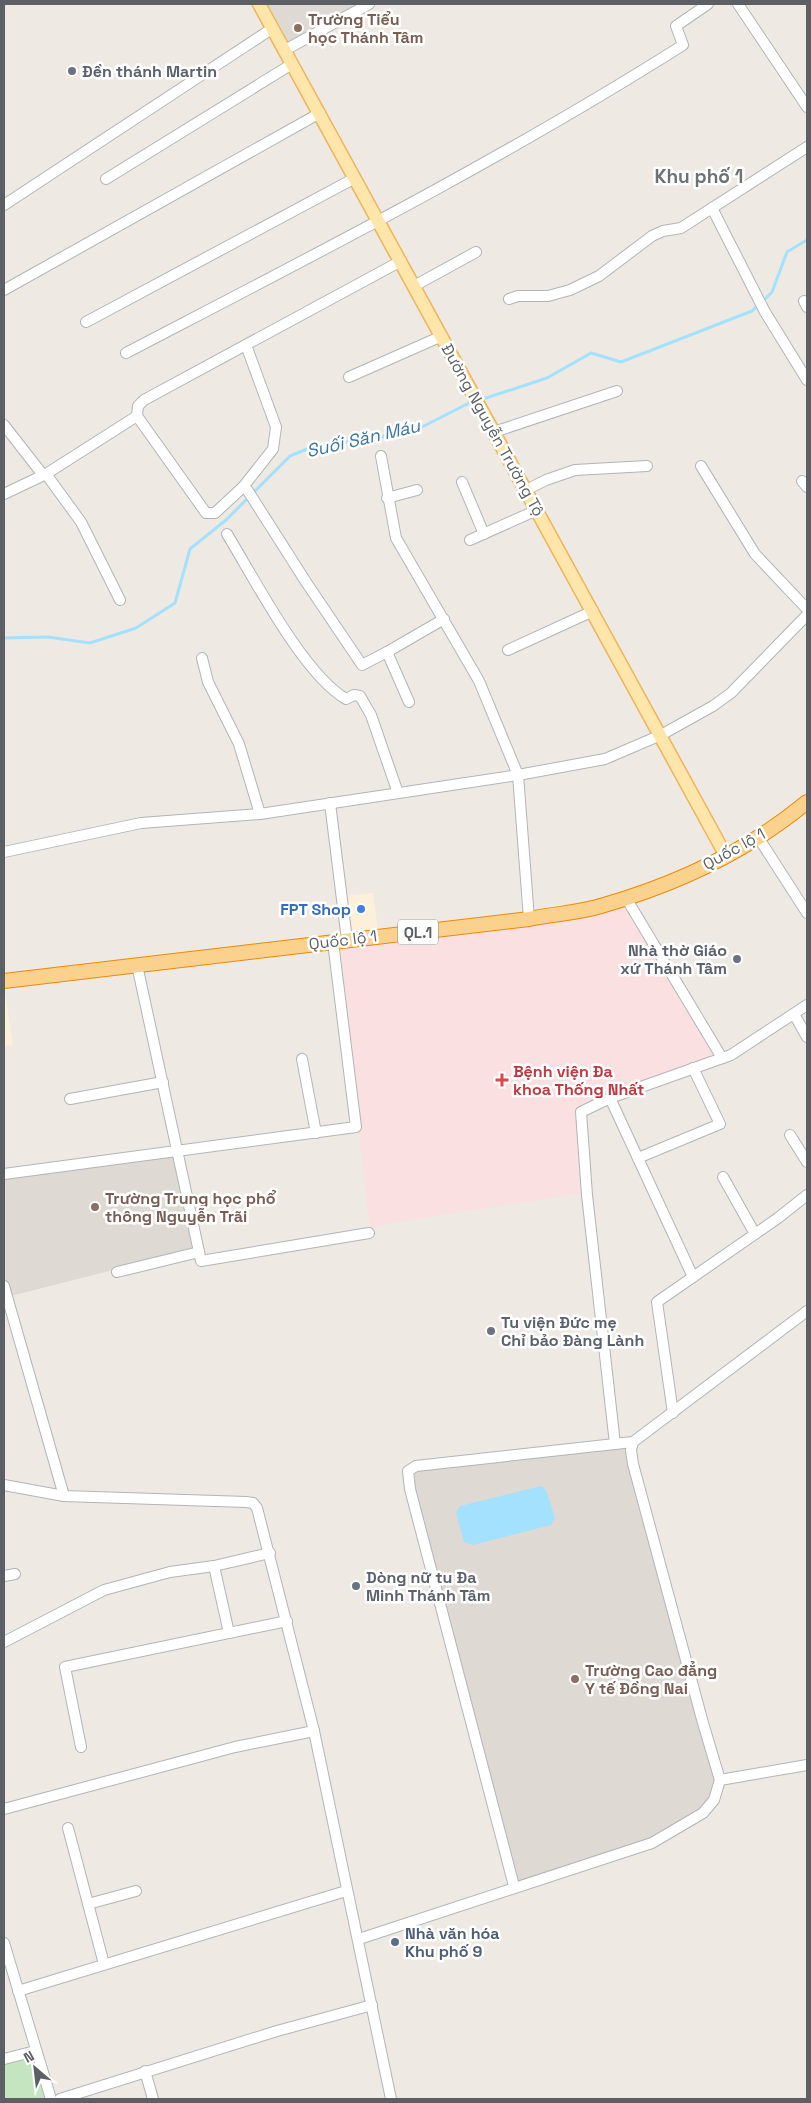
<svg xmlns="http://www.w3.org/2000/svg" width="811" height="2103" font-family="'Space Grotesk',sans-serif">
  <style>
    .commercial { fill: #fdf0d9 }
    .education { fill: #ded9d2 }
    .medical { fill: #fbe0e1 }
    .green { fill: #c5e5c0 }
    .water { fill: #a4e1fe }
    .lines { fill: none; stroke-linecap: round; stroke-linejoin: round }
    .stream { stroke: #a4e1fe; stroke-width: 3 }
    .minor-casing { stroke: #b1b5b8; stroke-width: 12 }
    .major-casing { stroke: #efb45b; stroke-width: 15 }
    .highway-casing { stroke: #ee8804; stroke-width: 16 }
    .minor { stroke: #fff; stroke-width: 10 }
    .major { stroke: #fee5a9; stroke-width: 12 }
    .highway { stroke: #fbd28d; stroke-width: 14 }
    .education-dot { fill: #8d6e63; stroke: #fff; stroke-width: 2 }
    .worship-dot { fill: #6b7280; stroke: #fff; stroke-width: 2 }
    .shop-dot { fill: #3f7fe0; stroke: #fff; stroke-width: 2 }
    .health-dot { fill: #e0444e; stroke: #fff; stroke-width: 2 }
    .service-dot { fill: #5c6f8a; stroke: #fff; stroke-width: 2 }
    .labels { text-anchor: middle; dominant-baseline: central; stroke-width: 5; stroke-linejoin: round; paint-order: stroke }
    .shield { fill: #fff; stroke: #8d9092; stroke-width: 1 }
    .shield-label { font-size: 15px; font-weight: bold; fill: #5c6064 }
    .education-label { font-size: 16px; font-weight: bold; fill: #785e54; stroke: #fff; text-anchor: start }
    .worship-label { font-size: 16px; font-weight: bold; fill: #5b616d; stroke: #fff; text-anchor: start }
    .street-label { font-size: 16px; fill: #5c6064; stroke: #fff }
    .shop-label { font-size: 16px; font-weight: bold; fill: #366cbe; stroke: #fff; text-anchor: end }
    .health-label { font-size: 16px; font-weight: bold; fill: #be3a42; stroke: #fff; text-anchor: start }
    .service-label { font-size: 16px; font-weight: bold; fill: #4e5e75; stroke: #fff; text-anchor: start }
    .water-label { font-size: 18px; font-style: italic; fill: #3b779e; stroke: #fff }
    .quarter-label { font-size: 19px; font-weight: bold; fill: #6d7276; stroke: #fff }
  </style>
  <rect width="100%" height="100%" fill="#eeeae3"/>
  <g class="commercial">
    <polygon points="373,893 378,931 349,934 345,896"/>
    <polygon points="4,986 13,1045 4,1046"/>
  </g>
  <g class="education">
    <polygon points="265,4 362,4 288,45"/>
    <polygon points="175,1155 195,1249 11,1296 4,1277 4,1178"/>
    <polygon points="629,1446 717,1780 711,1798 701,1810 650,1840 517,1883 411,1473 417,1469"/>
  </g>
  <polygon class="medical" points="626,904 717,1057 579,1109 584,1193 386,1224 370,1229 337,947"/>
  <polygon class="green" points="33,2054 47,2099 4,2099 4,2062"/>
  <polygon class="water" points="541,1486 546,1490 555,1518 551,1525 473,1545 464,1542 456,1513 460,1506"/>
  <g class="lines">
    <g class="stream">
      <polyline points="763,301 772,292 787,252 807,240"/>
      <polyline points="480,400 547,378 591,353 621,362 752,311 758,305"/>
      <polyline points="4,638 48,637 90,643 136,628 175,603 190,549 226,520 290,456 314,446 371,439 420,428 473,401"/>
    </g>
    <defs>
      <g id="minor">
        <polyline points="738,4 807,107"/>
        <polyline points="285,50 369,4"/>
        <polyline points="106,179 292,64"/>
        <polyline points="4,205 273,28"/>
        <polyline points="712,208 765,312 807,380"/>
        <polyline points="414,286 476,252"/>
        <polyline points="4,290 320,113"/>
        <polyline points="509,299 518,296 548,296 570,290 599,276 652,236 663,231 681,228 807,147"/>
        <polyline points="804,301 807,307"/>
        <polyline points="86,322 355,178"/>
        <path d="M126,353C314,255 503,159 683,45L676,26L708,4"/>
        <polyline points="349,377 442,336"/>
        <polyline points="137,416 206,513 215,513 243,487 248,491 306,582 362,665 387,652 409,702"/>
        <polyline points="4,425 43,475"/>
        <polyline points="494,432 617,391"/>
        <polyline points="381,456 396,538 479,681 518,775 529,919"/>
        <polyline points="701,466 755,554 807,609"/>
        <polyline points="46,474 81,522 120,600"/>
        <polyline points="802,481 807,487"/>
        <polyline points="462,482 484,534"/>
        <polyline points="243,487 273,449 276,427 246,345"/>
        <polyline points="526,490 546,480 575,470 647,466"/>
        <polyline points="4,494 46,474 137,416 138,406 144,400 401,261"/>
        <polyline points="387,498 417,490"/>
        <path d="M227,534C254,578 303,674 346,699L354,695L360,696L371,715L398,793"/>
        <polyline points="470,540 537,510"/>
        <polyline points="508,650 593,611"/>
        <polyline points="387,652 444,619"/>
        <polyline points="202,658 208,682 239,744 260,814"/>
        <polyline points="330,803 347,940"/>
        <polyline points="758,837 807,913"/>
        <polyline points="4,852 141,823 260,814 518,775 605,759 661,735 713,706 731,693 807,615"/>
        <polyline points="626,898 722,1058"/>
        <polyline points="137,965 201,1261 369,1233"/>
        <polyline points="794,1014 807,1037"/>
        <polyline points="302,1059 316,1133"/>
        <polyline points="610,1098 693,1277"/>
        <polyline points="70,1099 163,1082"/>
        <polyline points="790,1135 807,1162"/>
        <polyline points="638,1158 720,1124 693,1068"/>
        <polyline points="4,1174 356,1127 333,942"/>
        <polyline points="723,1177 755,1234"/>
        <polyline points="117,1272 199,1252"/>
        <polyline points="4,1286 64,1496"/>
        <polyline points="673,1413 657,1302 778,1218 807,1195"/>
        <polyline points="615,1444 587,1195 581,1112 610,1098 731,1055 807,1005"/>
        <polyline points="4,1485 64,1496 246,1502 253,1503 257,1508 314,1731 391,2099"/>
        <polyline points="214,1566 229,1633"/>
        <polyline points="4,1576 15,1574"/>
        <polyline points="4,1642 104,1590 170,1572 214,1566 270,1553"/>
        <polyline points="81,1747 65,1667 287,1621"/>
        <polyline points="720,1780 807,1765"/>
        <polyline points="4,1809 235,1747 314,1731"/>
        <polyline points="68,1828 104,1964"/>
        <polyline points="514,1886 410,1489 408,1471 416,1466 633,1442 807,1311"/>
        <polyline points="88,1904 136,1891"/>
        <polyline points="359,1939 652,1843 703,1813 714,1800 720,1780 703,1723 633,1464 631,1450 633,1442"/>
        <polyline points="4,1943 51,2099"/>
        <polyline points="18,1991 346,1891"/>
        <polyline points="4,2059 35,2051"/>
        <polyline points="145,2071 153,2099"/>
        <polyline points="60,2099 277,2031 372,2005"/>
      </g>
      <polyline id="major" points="259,4 726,856"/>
      <path id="highway" d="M4,981L529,919C553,914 578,913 601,906C674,885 748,851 807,802"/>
    </defs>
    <use href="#minor" class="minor-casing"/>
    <use href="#major" class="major-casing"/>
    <use href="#highway" class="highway-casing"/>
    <use href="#minor" class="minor"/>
    <use href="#major" class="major"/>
    <use href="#highway" class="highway"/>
  </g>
  <g class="education-dot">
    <circle cx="298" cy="28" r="5"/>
    <circle cx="95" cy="1207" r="5"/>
    <circle cx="575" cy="1679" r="5"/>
  </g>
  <g class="worship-dot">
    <circle cx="72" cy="71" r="5"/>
    <circle cx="737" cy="959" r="5"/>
    <circle cx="491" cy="1331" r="5"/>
    <circle cx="356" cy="1586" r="5"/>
  </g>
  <circle class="shop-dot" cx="361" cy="909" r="5"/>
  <path class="health-dot" d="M499.5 1072.5h5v5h5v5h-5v5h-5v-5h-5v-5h5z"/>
  <circle class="service-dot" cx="395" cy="1942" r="5"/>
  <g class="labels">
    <rect class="shield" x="398" y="919.5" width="40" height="25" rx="4"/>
    <g class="shield-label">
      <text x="418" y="932">QL.1</text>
    </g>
    <g class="education-label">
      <text x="308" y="19">Trường Tiểu<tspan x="308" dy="18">học Thánh Tâm</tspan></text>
      <text x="105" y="1198">Trường Trung học phổ<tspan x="105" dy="18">thông Nguyễn Trãi</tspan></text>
      <text x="585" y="1670">Trường Cao đẳng<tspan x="585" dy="18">Y tế Đồng Nai</tspan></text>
    </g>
    <g class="worship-label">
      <text x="82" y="71">Đền thánh Martin</text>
      <text x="727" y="950" text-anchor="end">Nhà thờ Giáo<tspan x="727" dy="18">xứ Thánh Tâm</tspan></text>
      <text x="501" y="1322">Tu viện Đức mẹ<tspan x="501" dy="18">Chỉ bảo Đàng Lành</tspan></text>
      <text x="366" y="1577">Dòng nữ tu Đa<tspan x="366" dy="18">Minh Thánh Tâm</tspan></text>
    </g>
    <g class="street-label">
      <text transform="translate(493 430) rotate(61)">Đường Nguyễn Trường Tộ</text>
      <text transform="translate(734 849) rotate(-29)">Quốc lộ 1</text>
      <text transform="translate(343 940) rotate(-7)">Quốc lộ 1</text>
    </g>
    <g class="shop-label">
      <text x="351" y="909">FPT Shop</text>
    </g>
    <g class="health-label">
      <text x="513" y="1071">Bệnh viện Đa<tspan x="513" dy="18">khoa Thống Nhất</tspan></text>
    </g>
    <g class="service-label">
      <text x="405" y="1933">Nhà văn hóa<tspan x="405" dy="18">Khu phố 9</tspan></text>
    </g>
    <g class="water-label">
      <text transform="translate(363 438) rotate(-13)">Suối Săn Máu</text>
    </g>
    <g class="quarter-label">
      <text x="699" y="176">Khu phố 1</text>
    </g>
  </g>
  <rect width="811" height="2103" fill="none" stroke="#5c6064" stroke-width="10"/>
  <g transform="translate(35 2068) rotate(332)" stroke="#ffffff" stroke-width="4" paint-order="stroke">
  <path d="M0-4L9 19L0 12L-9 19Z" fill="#5c6064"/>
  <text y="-8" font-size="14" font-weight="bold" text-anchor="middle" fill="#5c6064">N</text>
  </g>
</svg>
